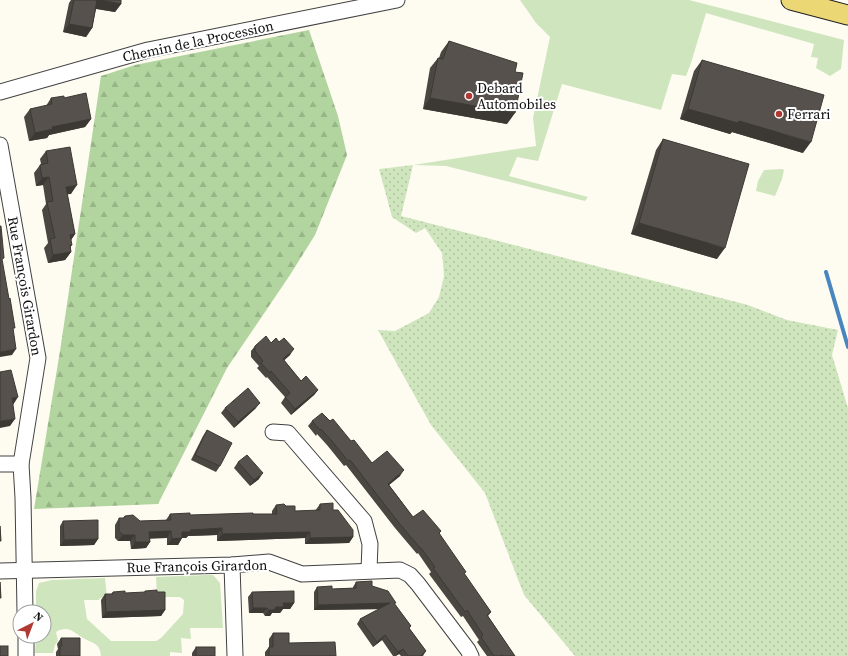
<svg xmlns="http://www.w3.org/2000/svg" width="848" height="656" font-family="'Source Serif 4',serif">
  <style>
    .grass { fill: #cfe5bd }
    .forest { fill: url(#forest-firs) }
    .park { fill: url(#park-dots) }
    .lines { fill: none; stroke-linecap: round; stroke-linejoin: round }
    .stream { stroke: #4986c0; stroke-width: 4 }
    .minor-casing { stroke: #414141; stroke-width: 17 }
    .major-casing { stroke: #1f1f1f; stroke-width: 21 }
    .minor { stroke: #fff; stroke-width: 15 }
    .major { stroke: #ebd874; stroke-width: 19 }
    .wall { fill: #4a4641 }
    .shaded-wall { fill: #3c3935 }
    .building { fill: #56514c; stroke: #3c3935 }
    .poi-dot { fill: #b13934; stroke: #fff; stroke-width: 1.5 }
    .labels { text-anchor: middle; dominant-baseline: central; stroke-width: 4; stroke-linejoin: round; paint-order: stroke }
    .street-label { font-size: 14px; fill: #0e0e0e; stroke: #fff }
    .poi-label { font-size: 14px; fill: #0e0e0e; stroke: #fff; text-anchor: start }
  </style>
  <defs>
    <pattern id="forest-firs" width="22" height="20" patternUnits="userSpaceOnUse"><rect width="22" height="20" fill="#b2d49e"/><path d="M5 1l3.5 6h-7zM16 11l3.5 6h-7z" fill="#98b587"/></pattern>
    <pattern id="park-dots" width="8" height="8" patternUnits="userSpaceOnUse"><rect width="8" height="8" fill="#cfe5bd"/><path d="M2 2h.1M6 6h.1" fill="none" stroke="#b1c3a1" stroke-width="1.8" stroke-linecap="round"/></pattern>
  </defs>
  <rect width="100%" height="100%" fill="#fefcf1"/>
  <g class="grass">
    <polygon points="520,0 689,0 844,40 841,69 830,76 816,68 818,58 811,57 814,44 706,13 691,63 686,76 672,74 661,110 562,84 538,161 517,157 509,176 588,197 585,201 446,166 413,165 536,146 533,118 550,37 536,23"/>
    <polygon points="782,169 784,170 782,179 775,196 756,191 758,181 764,170"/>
    <path d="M207,575H213L220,583L223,628H190L191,639L181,638L182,653L170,652V656H101C100,644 95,644 85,639C75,634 69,624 56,632L58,641L55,645L53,653H35L36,636H44V612H36V591L39,583L52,580L105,578L107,598H100L99,600H84L87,619L111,641H156L161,638L183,614L184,600L180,597H165L157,595L156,577Z"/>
  </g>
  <polygon class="forest" points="309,30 338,116 347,155 315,235 290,275 227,368 158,504 34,509 60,351 101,76 135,65"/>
  <polygon class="park" points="413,165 401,216 748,305 787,320 838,330 832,355 848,408 848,656 575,656 524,595 485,493 431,425 378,330 395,331 429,313 439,297 444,276 442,253 425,228 416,233 392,217 379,169"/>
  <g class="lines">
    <polyline class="stream" points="826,272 848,347"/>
    <defs>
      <g id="minor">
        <polyline points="0,92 148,50 397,0"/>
        <polyline points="0,145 38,358 21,464 23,498 25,612"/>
        <polyline points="273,432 288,433 364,521 370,544 369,570"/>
        <polyline points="0,464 21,464"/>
        <polyline points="232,565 235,656"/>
        <polyline points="0,571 232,565 269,562 302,574 400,570 410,575 418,584 468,650 471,656"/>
        <polyline points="26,636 26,656"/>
      </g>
      <polyline id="major" points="791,0 848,15"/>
    </defs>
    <use href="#minor" class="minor-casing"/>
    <use href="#major" class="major-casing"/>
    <use href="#minor" class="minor"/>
    <use href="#major" class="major"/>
  </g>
  <g class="wall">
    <polygon points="71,0 121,0 121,4 115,12 96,9 92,28 86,37 63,32 69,3"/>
    <polygon points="449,41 507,124 423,109 430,68 438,58 439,58 441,52"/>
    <polygon points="702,60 803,153 732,132 730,134 680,119 694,71"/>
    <polygon points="51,98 64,98 91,119 85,127 49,135 47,138 29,141 24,117 30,109 46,106"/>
    <polygon points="663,139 717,259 631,234 656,150"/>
    <polygon points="46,151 71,194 67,194 75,234 71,240 70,248 71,252 65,260 48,263 44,248 48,243 42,210 46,204 43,185 36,186 34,173 40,165 41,164 40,159"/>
    <polygon points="271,343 290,355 284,360 301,381 318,390 314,395 291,415 281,403 285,397 267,377 266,378 257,368 259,366 251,357 251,351 255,346"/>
    <polygon points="225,408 256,408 234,428 221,413"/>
    <polygon points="312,421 330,421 351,441 372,463 400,476 389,485 413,517 441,531 439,534 464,574 491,612 488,616 515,656 487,656 477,642 479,640 463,616 461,617 429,574 431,572 418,553 417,554 395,528 346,465 344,466 327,445 317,434 316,436 308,426"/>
    <polygon points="207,430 220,466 216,472 191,460 203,436"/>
    <polygon points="238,462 259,479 250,486 234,468"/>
    <polygon points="320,504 333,510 353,537 349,543 305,544 305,538 217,541 217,535 188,536 186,538 182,538 178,545 167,545 167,538 150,538 150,542 146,548 131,549 130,541 118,541 115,538 115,525 119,518 123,518 125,516 140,521 166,520 170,514 190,515 272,514 272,511 276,505 286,506 295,511 315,511"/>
    <polygon points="63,521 98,539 94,545 60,546 60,526"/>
    <polygon points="356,582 372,586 395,605 411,626 409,628 426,651 423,656 401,656 399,654 396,656 393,656 382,640 373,647 357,624 360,619 380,609 314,610 314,592 317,587 332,589 353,588 353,587"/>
    <polygon points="145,591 157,592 165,610 161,616 102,618 101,600 105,594 111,594 113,592 125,593 144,593"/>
    <polygon points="252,592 294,603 290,609 283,609 280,613 272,613 270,616 265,616 263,613 249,613 248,597"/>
    <polygon points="273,633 289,643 336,656 265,656 265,652 269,647 269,639"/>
    <polygon points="61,638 80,656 56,656 56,652 58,649 57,644"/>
    <polygon points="196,647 215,656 192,656 192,653"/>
  </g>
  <g class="shaded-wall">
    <polygon points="97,0 100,0 121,4 115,12 92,8"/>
    <polygon points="69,24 92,28 86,37 63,32"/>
    <polygon points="430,98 515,113 507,124 423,109"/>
    <polygon points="688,109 739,121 811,142 803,153 732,132 730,134 680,119"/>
    <polygon points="91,119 85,127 49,135 47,138 29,141 35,133 52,127"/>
    <polygon points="49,177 43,185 36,186 42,178"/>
    <polygon points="77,185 71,194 60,195 66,187"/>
    <polygon points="639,223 725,248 717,259 631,234"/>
    <polygon points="75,234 69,243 70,235"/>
    <polygon points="70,245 72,245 67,252 71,252 65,260 48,263 53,255"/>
    <polygon points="16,349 12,355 0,357 0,352"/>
    <polygon points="294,349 290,355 279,365 283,359"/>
    <polygon points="318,390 314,395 291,415 295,409"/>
    <polygon points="18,397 13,405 12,398"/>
    <polygon points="260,403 256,408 234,428 238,422"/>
    <polygon points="15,419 10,426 0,428 0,421"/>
    <polygon points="404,470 400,476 384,489 388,484"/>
    <polygon points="263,473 259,479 250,486 254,480"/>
    <polygon points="222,528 217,535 188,536 186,538 182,538 178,545 167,545 172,539 182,532 190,530"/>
    <polygon points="171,531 167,538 145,539 149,532"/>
    <polygon points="310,532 305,538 217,541 222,534"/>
    <polygon points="123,535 135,535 130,541 118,541"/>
    <polygon points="353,537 349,543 305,544 310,538"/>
    <polygon points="98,539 94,545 60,546 64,540"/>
    <polygon points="135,542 150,542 146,548 131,549"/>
    <polygon points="283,603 294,603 290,609 283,609 280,613 272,613 270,616 265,616 269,610"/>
    <polygon points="390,603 387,609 314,610 318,605"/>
    <polygon points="253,608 267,608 263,613 249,613"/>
    <polygon points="165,610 161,616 102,618 106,612"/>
    <polygon points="385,635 382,640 373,647 377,642"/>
    <polygon points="403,649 399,654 395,656 398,652"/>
  </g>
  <g class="building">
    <polygon points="74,0 97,0 92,28 69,24"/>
    <polygon points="100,0 121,0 121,4"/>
    <polygon points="449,41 517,63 515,72 523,73 515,113 430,98 438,58 443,59"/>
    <polygon points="702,60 824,95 811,142 739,121 738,123 688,109"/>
    <polygon points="86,93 91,119 52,127 53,129 35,133 30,109 52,104 51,98 64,96 64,98"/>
    <polygon points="663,139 749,164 725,248 639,223"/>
    <polygon points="70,147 77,185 66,187 75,234 70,235 72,245 70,245 71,252 53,255 50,239 55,238 47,202 53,201 49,177 42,178 40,165 48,163 46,151"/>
    <polygon points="0,226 1,226 4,258 2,259 9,299 10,298 15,328 13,328 16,349 0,352"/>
    <polygon points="266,336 271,343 276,338 279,342 284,338 294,349 283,359 301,381 306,376 318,390 295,409 285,397 290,393 271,371 270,373 261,363 263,361 255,351 255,346"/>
    <polygon points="11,370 18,397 12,398 15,419 0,421 0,372"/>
    <polygon points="248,388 260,403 238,422 225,408"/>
    <polygon points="322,413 330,421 333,419 351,441 354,440 372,463 387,451 404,470 388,484 413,517 423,510 441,531 439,533 466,572 464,573 491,612 487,615 515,656 502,656 502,655 500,656 494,656 481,637 483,635 467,610 465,612 433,568 435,567 421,548 421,549 399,523 350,460 348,461 331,440 321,429 320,430 312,421"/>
    <polygon points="207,430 232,443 220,466 195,455"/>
    <polygon points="247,455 263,473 254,480 238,462"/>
    <polygon points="333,503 333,510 338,510 353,530 353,537 310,538 310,532 222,534 222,528 190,530 191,532 182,532 182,538 172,539 171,531 149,532 150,542 135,542 135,535 123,535 119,531 119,518 124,518 125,516 133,515 140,521 171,520 170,514 190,513 190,515 253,513 253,514 277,514 276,505 284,504 286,506 295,506 295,511 320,510 320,504"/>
    <polygon points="98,520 98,539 64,540 63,521"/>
    <polygon points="0,526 1,541 0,541"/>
    <polygon points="372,581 372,586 388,591 396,603 394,603 411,626 409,628 426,651 420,656 408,656 403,649 398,652 385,635 377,642 360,619 390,603 318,605 317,587 332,586 332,589 356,588 356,582"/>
    <polygon points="0,582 1,598 0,598"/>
    <polygon points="157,590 157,592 165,592 165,610 106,612 105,594 113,594 113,592 125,591 125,593 145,592 145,591"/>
    <polygon points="294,591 294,603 283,603 284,607 276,607 274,610 269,610 267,608 253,608 252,592"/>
    <polygon points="273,633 289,633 289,643 335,642 336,656 269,656 269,647 273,647"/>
    <polygon points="61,638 80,638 80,656 60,656 60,646 62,646"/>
    <rect x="0" y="646" width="8" height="10"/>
    <rect x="196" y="647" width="19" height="9"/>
  </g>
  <g class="poi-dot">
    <circle cx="469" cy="96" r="4"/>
    <circle cx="779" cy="114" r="4"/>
  </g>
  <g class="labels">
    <g class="street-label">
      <text transform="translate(198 41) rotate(-12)">Chemin de la Procession</text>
      <text transform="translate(25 286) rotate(80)">Rue François Girardon</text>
      <text transform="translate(197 566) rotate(-1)">Rue François Girardon</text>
    </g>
    <g class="poi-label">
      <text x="477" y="88">Debard<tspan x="477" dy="16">Automobiles</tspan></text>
      <text x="787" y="114">Ferrari</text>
    </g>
  </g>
  <g transform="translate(32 624) rotate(42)"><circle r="19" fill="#ffffff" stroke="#9f9f9f"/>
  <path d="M0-3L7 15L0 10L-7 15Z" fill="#b13934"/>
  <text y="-6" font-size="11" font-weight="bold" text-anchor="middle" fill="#0e0e0e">N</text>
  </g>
</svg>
